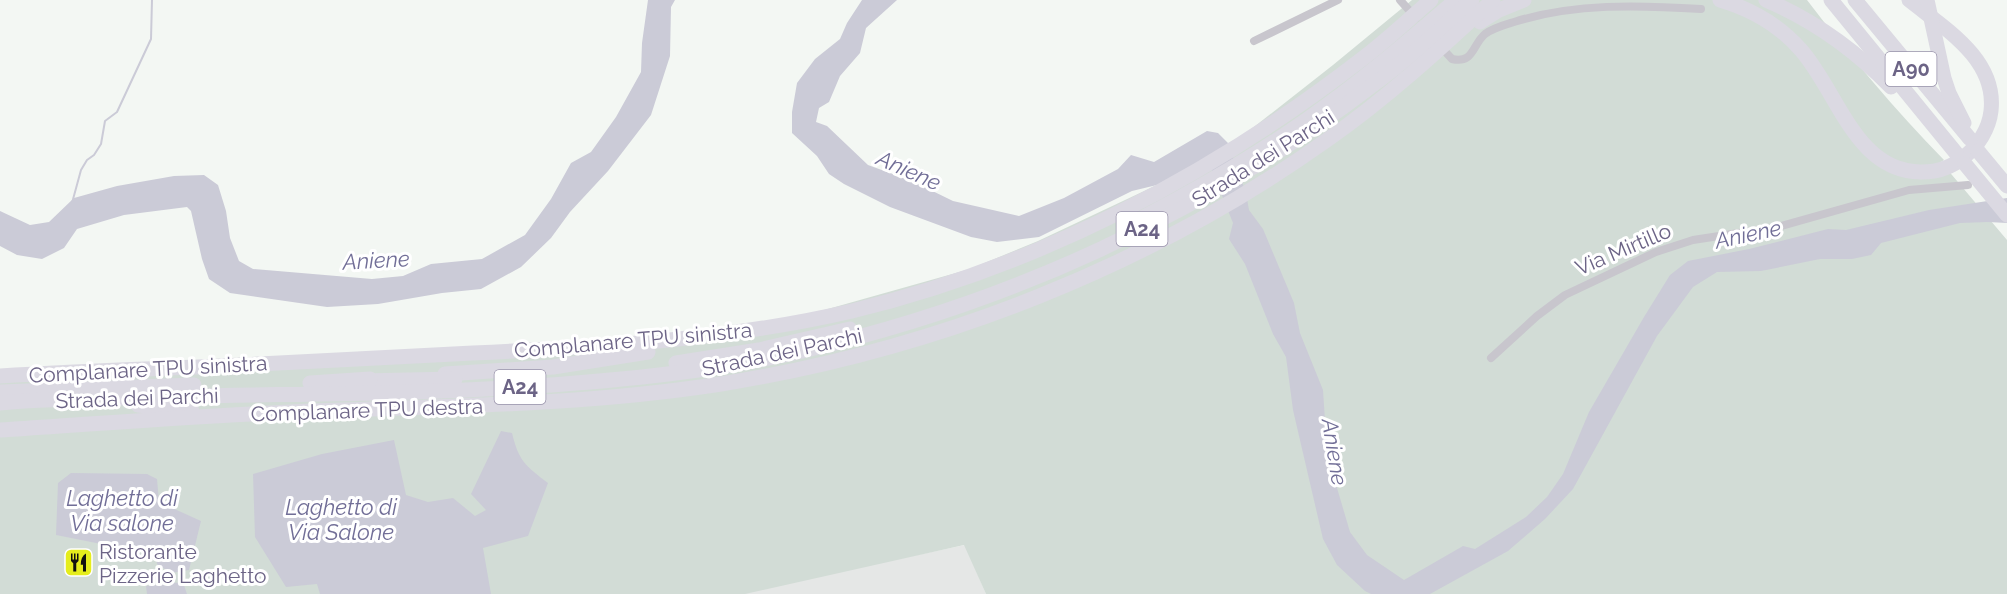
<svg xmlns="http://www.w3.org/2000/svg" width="2007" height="594" font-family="Raleway,sans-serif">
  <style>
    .built { fill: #e5e7e6 }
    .green { fill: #d2dcd6 }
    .water { fill: #cbcbd7 }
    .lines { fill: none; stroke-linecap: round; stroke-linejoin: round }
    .stream { stroke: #cbcbd7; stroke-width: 2 }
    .minor { stroke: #c8c6cd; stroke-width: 8 }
    .motorway { stroke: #dbd9e2; stroke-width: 15 }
    .labels { text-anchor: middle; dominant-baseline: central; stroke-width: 6; stroke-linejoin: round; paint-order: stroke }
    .shield { fill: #fff; stroke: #9892aa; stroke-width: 1.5 }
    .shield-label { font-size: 20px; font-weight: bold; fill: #6c6486 }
    .street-label { font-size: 21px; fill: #6c6486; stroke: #fff }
    .poi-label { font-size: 21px; fill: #6c6486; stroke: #fff; text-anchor: start }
    .water-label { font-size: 22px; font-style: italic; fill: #716e97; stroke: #fff }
  </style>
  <rect width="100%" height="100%" fill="#f3f7f3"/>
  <polygon class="built" points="965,545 986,594 731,594"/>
  <path class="green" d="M1412,0H1807C1850,56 1895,110 1944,160L1941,162L2007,240V594H986L964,545L745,594H0V370L249,361L672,335L803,316L970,269L1038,241L1193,168L1245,134L1333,65Z"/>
  <g class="water">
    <polygon points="648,0 675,0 671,7 670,56 651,115 608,171 570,212 551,238 521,267 481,289 442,293 378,304 327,307 230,293 209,279 202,259 191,211 187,207 124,215 77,229 64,248 42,259 17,255 0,246 0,211 30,225 49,222 74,198 117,186 174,176 204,175 218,185 226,211 230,238 239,261 253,269 372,279 403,276 431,264 482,259 525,235 551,199 571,163 591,152 616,117 641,72 642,43"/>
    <polygon points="862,0 897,0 866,28 860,53 840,76 829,102 819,108 816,122 827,126 868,165 912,181 953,201 1019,216 1064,198 1118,169 1131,155 1154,162 1207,131 1218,133 1228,143 1246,193 1249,210 1263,229 1294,303 1300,333 1323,390 1325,421 1332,471 1350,532 1367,555 1404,580 1463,546 1475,549 1526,517 1547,497 1563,474 1589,412 1644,317 1670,275 1688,261 1749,249 1828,229 1846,230 1929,210 2007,198 2007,223 1988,222 1960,223 1881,243 1871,255 1852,259 1820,259 1761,271 1717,272 1693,287 1657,336 1573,489 1545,519 1508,551 1430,594 1371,594 1365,591 1337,565 1323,539 1293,410 1286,357 1273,334 1245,264 1229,239 1233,223 1209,163 1161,184 1132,191 1039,237 997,242 971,237 890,207 844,184 829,174 817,156 792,133 792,112 797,83 815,59 840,39 847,23"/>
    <path d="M501,431L512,433C519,462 526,466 548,483L528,536L483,548L491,594H320L317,584L286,587L255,537L253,474L322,454L394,440L406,495L428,502L453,498L475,516L486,510L471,494Z"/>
    <polygon points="71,473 147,474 157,479 159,502 201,521 189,570 171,573 157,564 156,558 147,556 147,547 126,549 56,535 58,483"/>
    <polygon points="183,582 187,594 147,594 146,586"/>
  </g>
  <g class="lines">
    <polyline class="stream" points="72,203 81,170 87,160 94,155 101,144 105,121 117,112 151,39 152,0"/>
    <g class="minor">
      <polyline points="1400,0 1416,18"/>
      <polyline points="1254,41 1338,0"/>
      <path d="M1440,46L1452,59C1474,64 1472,45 1485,34C1493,28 1504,25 1514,22C1574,3 1639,5 1701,9"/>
      <polyline points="1491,358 1537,316 1565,295 1656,252 1693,240 1778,227 1909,190 1968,185"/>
    </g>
    <g class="motorway">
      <path d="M1720,0C1751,9 1780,26 1801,50C1838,92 1856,173 1922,172C1938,172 1952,167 1964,157C1978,146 1989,129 1991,111C1997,59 1944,28 1909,0"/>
      <path d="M1766,0C1813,20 1856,51 1891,87"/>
      <polyline points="1831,0 1956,153"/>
      <polyline points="1855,0 1970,139"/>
      <polyline points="1927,0 1944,78 1949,93 1964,123"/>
      <polyline points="1480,22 1499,10 1524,0"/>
      <polyline points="1978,151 2007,186"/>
      <polyline points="1965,164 2007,215"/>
      <path d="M1144,217C1201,187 1257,155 1309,118C1361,82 1408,41 1456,0"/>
      <polyline points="676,363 759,350 850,329"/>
      <polyline points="445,374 553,367 648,352"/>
      <path d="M0,376C74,371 148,369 221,366C305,362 389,357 473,353C600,347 727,340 852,311C1038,266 1211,176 1362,59C1386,41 1408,20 1431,0"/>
      <polyline points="362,381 455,379"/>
      <polyline points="310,383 370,379"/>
      <polyline points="0,392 194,385"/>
      <path d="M0,403C39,399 79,399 118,398C257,393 397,396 536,386C625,380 715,371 802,351C1008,304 1202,215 1370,87C1406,61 1439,30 1472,0"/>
      <polyline points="138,405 192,411"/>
      <path d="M0,430C104,423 209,415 313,411C449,406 586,405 721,384C938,349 1148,267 1327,140C1387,98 1440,49 1493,0"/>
    </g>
  </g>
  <defs>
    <symbol id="restaurant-square" viewBox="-11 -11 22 22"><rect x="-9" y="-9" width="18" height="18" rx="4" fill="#e5ed1c" stroke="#fff"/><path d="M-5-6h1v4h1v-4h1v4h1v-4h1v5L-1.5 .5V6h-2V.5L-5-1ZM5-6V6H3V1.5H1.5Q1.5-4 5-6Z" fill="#111"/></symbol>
  </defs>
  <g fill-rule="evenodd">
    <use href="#restaurant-square" x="62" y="546" width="33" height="33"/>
  </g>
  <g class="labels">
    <g class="shield">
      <rect x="1885.5" y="52" width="51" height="34" rx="4.5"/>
      <rect x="1116.5" y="212" width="51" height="34" rx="4.5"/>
      <rect x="494.5" y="370" width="51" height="34" rx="4.5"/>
    </g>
    <g class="shield-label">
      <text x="1911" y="69">A90</text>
      <text x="1142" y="229">A24</text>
      <text x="520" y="387">A24</text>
    </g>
    <g class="street-label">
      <text transform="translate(1263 158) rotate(-32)">Strada dei Parchi</text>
      <text transform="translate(1623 249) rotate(-23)">Via Mirtillo</text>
      <text transform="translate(633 340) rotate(-5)">Complanare TPU sinistra</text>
      <text transform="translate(782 352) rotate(-12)">Strada dei Parchi</text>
      <text transform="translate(148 369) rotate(-3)">Complanare TPU sinistra</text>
      <text transform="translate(137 398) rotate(-2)">Strada dei Parchi</text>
      <text transform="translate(367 410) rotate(-2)">Complanare TPU destra</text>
    </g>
    <g class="poi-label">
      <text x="99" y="551">Ristorante<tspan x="99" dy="24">Pizzerie Laghetto</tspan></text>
    </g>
    <g class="water-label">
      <text transform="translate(909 170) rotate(24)">Aniene</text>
      <text transform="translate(1748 234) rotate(-12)">Aniene</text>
      <text transform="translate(376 260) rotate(-3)">Aniene</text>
      <text transform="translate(1335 452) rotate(81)">Aniene</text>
      <text x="122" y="498">Laghetto di<tspan x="122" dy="25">Via salone</tspan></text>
      <text x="341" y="507">Laghetto di<tspan x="341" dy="25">Via Salone</tspan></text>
    </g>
  </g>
</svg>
